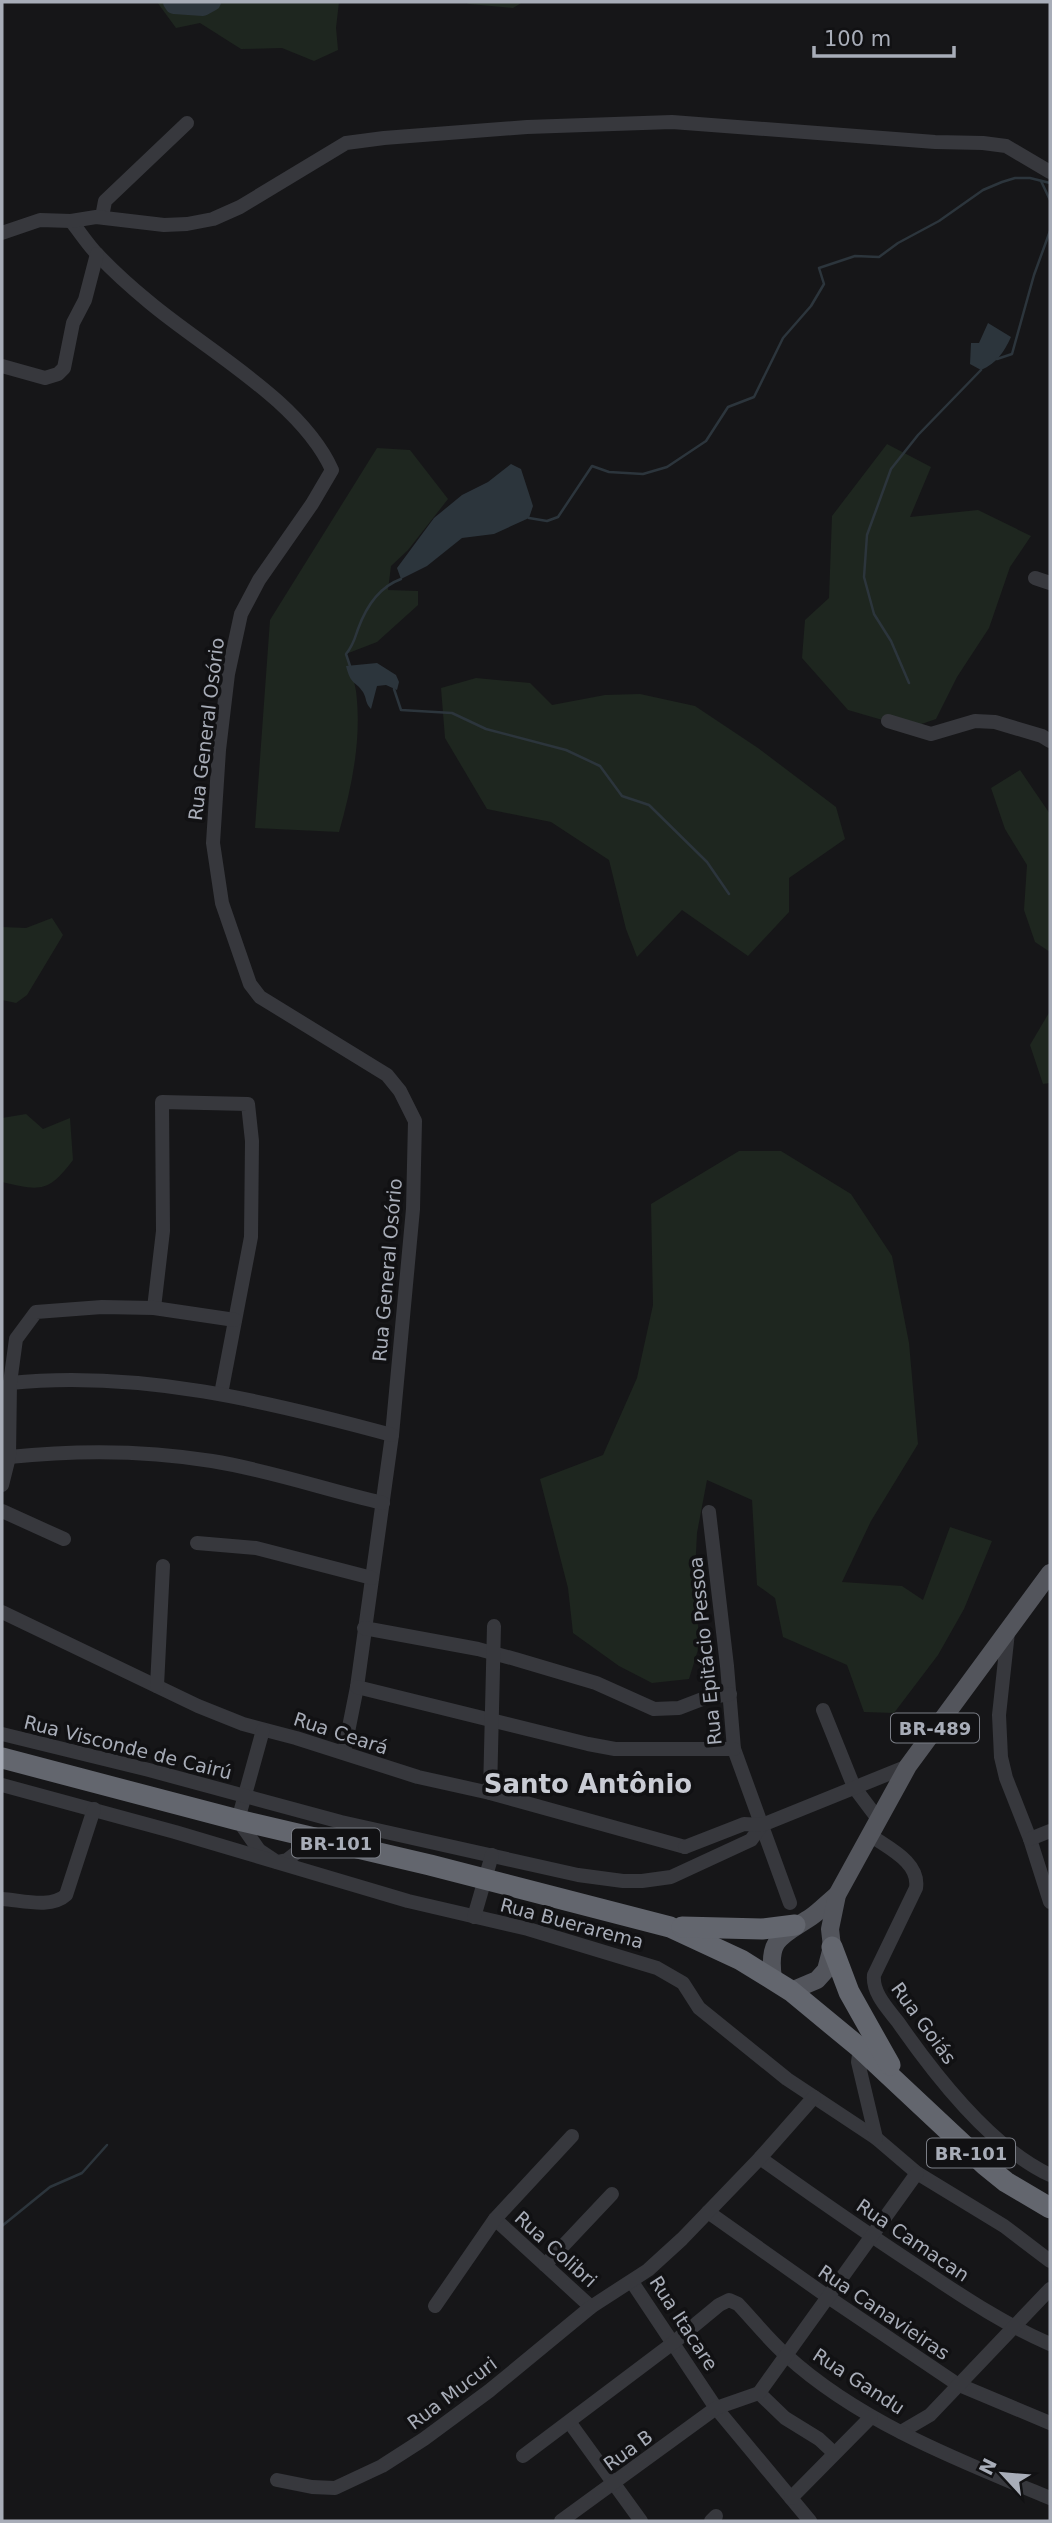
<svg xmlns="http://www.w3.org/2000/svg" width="1052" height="2523" font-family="'DejaVu Sans',sans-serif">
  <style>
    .green { fill: #1e261f }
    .water { fill: #2c353c }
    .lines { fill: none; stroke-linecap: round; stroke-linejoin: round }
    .stream { stroke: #2c353c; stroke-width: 2.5 }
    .river { stroke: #2c353c; stroke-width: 18 }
    .minor { stroke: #37383d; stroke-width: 14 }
    .major { stroke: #53555c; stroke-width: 18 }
    .highway { stroke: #63666e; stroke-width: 21 }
    .labels { text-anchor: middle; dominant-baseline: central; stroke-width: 7; stroke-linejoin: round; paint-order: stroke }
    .shield { fill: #111113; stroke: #7b7e86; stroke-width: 2 }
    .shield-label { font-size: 18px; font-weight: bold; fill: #a8adb8 }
    .street-label { font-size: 19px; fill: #a8adb8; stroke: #111113 }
    .district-label { font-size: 26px; font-weight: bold; fill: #c9ccd4; stroke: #111113 }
  </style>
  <rect width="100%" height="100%" fill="#161618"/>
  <g class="green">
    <polygon points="157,2 339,2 336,28 338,50 314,61 282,48 241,49 200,23 176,28"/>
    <polygon points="464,2 523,2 513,8 469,4"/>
    <polygon points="887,444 931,467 910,517 978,510 1031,536 1010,567 989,628 957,677 936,719 910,728 848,710 802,658 805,620 829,598 832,516"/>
    <path d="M377,448L410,450L448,499L408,550L391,566L388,590L418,591V605L377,642L346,654C349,666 354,679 356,691C362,739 352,786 339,832L255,828L270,620Z"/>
    <polygon points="476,678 530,683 552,705 605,695 640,694 695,706 758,748 836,807 845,839 789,878 789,912 748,956 682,910 637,957 626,929 609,860 551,822 487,809 445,738 441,688"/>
    <polygon points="1020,770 1050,814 1050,952 1035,942 1024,910 1027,865 1005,829 991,788"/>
    <polygon points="52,918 63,935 27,995 16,1003 2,1000 2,927 26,928"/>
    <polygon points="1050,1011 1050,1083 1043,1084 1030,1045"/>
    <path d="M26,1114L43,1129L70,1118L73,1160C48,1193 40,1191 2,1182V1118Z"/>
    <polygon points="739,1151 781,1151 851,1194 892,1256 909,1343 918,1444 871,1521 842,1582 902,1586 923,1600 950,1527 992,1541 964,1609 938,1655 894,1713 864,1712 847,1665 783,1637 775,1598 757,1585 752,1500 707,1480 697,1533 694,1592 700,1643 689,1679 652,1683 619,1666 573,1633 568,1588 540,1479 603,1455 637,1378 653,1305 651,1204"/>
  </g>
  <g class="water">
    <path d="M988,323L1011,337C1004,352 997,363 981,370L970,364L971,343H979Z"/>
    <polygon points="511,464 521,469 533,506 529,518 494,534 462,538 427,566 401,579 397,568 434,518 462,495 488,482"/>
    <path d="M377,663L396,675L399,682L397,690L386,685L377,686L371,709C365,703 367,699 363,692C355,680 351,686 346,666Z"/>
  </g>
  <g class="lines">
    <g class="stream">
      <polyline points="1041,181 1050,200"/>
      <polyline points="997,359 1012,354 1034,275 1050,231"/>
      <polyline points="529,518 547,521 558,517 592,466 609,472 643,474 667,467 706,441 728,407 754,397 783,338 811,306 824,284 819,268 855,256 879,257 898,243 939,221 983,190 1002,182 1015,178 1030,178 1050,183"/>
      <path d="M350,666L346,654C353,646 355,638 358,629C366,607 379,587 401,579"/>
      <polyline points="909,683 891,641 874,614 864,577 867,535 891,469 918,435 981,370"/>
      <polyline points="394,689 401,710 452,713 486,729 566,750 600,766 622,796 649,805 707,862 729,894"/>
      <polyline points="2,2226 50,2187 82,2173 107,2145"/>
    </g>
    <polyline class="river" points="172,2 174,5 203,7 212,2"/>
    <g class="minor">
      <polyline points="102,217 105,201 187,123"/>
      <path d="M71,221C80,232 88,245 98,255C113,271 132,288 149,302C206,350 301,401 332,470L312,504L259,580L241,614L228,674L219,750L213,843L222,903L250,984L260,997L387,1075L400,1091L415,1121L413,1209L392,1435L357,1687L344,1752"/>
      <polyline points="2,233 40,220 71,221 96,217 164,225 187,224 213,219 240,207 346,143 384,138 527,127 672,122 935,142 983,143 1006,146 1050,172"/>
      <polyline points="2,366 45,378 58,374 64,368 73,323 85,300 97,254"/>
      <polyline points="1035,578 1050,583"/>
      <polyline points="888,721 931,734 975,721 995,722 1042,736 1050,741"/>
      <polyline points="154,1308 163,1231 162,1102 248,1104 252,1141 251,1237 221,1394"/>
      <path d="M10,1383C140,1370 267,1401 392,1435"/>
      <path d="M9,1457C76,1450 145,1450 212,1461C269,1470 326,1490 383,1503"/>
      <polyline points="2,1485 9,1457 10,1383 16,1339 36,1312 102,1307 154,1308 235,1320"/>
      <polyline points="2,1511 64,1539"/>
      <polyline points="709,1512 727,1666 734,1749 790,1903"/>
      <polyline points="197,1543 256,1548 372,1578"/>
      <polyline points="2,1612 198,1706 243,1724 296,1738 418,1777 490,1793 685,1847"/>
      <polyline points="364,1628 478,1649 515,1659 596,1683 654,1709 679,1708 705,1698 730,1694"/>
      <polyline points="1008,1632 999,1715 1001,1757 1006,1778 1030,1839 1050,1902"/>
      <polyline points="157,1686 163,1566"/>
      <polyline points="357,1687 588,1744 615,1749 734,1749"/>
      <polyline points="823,1710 854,1787 878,1819"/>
      <polyline points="263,1730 238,1820 259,1850 277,1862 287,1860 315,1838"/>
      <polyline points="2,1734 149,1770 341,1822 578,1875 623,1881 642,1881 671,1877 751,1840 762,1825"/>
      <polyline points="2,1785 175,1832 408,1901 528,1929 657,1968 683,1983 699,2008 787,2079 876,2138 917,2173 1004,2226 1050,2261"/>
      <polyline points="490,1793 494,1626"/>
      <path d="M870,1835C888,1848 920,1862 916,1888L874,1975C872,1993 888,2009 898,2022C934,2074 992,2148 1050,2175"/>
      <polyline points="1030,1839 1050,1831"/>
      <polyline points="685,1847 744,1824 762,1825 908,1766"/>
      <path d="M2,1899C21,1900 51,1909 66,1895L94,1809"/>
      <polyline points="474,1917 492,1855"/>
      <polyline points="860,2048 858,2062 876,2138"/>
      <path d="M760,2158C816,2198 872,2237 929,2274C968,2300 1006,2325 1050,2344"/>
      <polyline points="708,2212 828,2297 957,2384 1050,2423"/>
      <polyline points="495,2219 591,2307"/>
      <polyline points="545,2265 612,2194"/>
      <polyline points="632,2282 716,2408 810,2521"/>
      <polyline points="435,2306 495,2219 572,2136"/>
      <polyline points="759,2393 785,2418 819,2439 834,2453"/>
      <polyline points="570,2423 641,2521"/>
      <polyline points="901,2432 930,2415 1050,2289"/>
      <path d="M523,2456L673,2343L719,2305L729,2300L738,2304C754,2321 769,2340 786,2355C859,2422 960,2461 1050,2498"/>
      <polyline points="277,2480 312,2487 335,2488 382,2466 424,2439 489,2391 591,2307 648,2270 682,2239 760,2158 814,2097"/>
      <polyline points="791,2498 871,2417"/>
      <polyline points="561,2521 716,2408 759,2393 917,2173"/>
      <polyline points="711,2521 716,2516"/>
    </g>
    <g class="major">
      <path d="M773,1978C767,1938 782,1936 811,1917C820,1911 828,1902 837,1895"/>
      <polyline points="791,1991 817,1980 826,1970 832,1947 830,1929 837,1895 908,1766 1050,1573"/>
    </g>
    <g class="highway">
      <polyline points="2,1758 238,1820 430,1865 670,1927 741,1960 791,1991 860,2048 985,2165 1006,2182 1050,2208"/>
      <polyline points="682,1927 762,1929 795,1925"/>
      <polyline points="832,1947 849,1992 890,2065"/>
    </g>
  </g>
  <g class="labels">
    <g class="shield">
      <rect x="891" y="1713.5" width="88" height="29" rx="5"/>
      <rect x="292" y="1828.5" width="88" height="29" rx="5"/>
      <rect x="927" y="2138.5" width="88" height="29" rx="5"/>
    </g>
    <g class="shield-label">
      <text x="935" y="1728">BR-489</text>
      <text x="336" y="1843">BR-101</text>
      <text x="971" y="2153">BR-101</text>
    </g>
    <g class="street-label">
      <text transform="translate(206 729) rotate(-83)">Rua General Osório</text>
      <text transform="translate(387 1270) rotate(-85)">Rua General Osório</text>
      <text transform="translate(705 1651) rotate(-96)">Rua Epitácio Pessoa</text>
      <text transform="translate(341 1733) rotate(18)">Rua Ceará</text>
      <text transform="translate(128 1747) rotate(14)">Rua Visconde de Cairú</text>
      <text transform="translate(572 1923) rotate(15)">Rua Buerarema</text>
      <text transform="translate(924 2023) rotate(54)">Rua Goiás</text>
      <text transform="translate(913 2240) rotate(34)">Rua Camacan</text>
      <text transform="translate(556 2249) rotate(42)">Rua Colibri</text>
      <text transform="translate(884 2312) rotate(34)">Rua Canavieiras</text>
      <text transform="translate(684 2323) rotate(57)">Rua Itacare</text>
      <text transform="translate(859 2381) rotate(33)">Rua Gandu</text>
      <text transform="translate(452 2393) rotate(-37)">Rua Mucuri</text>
      <text transform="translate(628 2450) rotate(-36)">Rua B</text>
    </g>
    <g class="district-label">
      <text x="588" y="1784">Santo Antônio</text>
    </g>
  </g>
  <rect width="1052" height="2523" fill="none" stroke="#a8adb8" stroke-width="7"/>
  <g transform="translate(1003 2474) rotate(296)" stroke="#111113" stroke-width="5" paint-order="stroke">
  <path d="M0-5L12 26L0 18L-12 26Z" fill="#a8adb8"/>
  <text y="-10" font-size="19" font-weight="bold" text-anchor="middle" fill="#a8adb8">N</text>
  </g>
  <path d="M814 46v10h140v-10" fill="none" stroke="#a8adb8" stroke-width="3.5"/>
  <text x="824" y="46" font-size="21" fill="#a8adb8" stroke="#111113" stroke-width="5" paint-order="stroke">100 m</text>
</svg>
